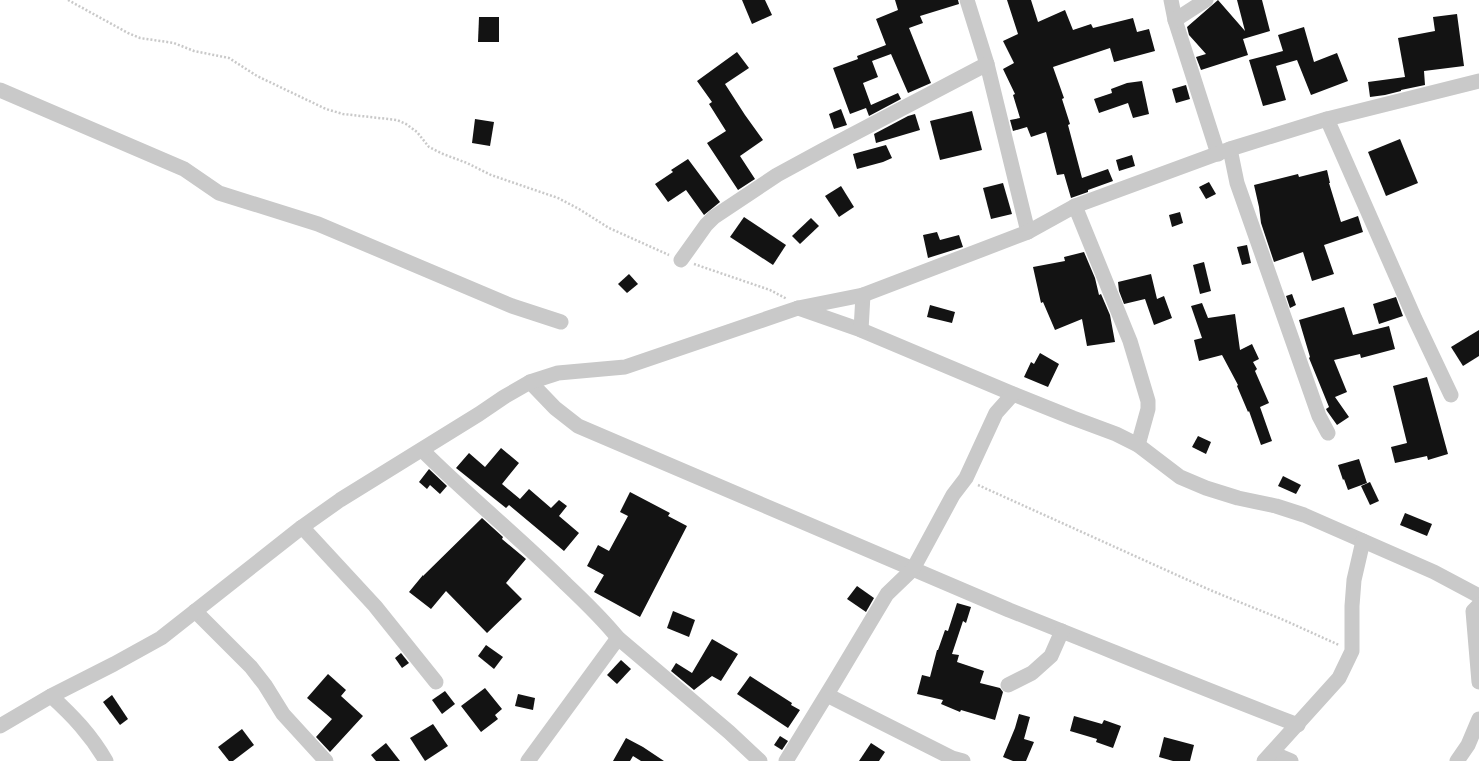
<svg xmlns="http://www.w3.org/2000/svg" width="1479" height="761" font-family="Overpass,sans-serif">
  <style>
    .building { fill: #131313 }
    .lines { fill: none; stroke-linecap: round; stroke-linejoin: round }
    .path { stroke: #c9c9c9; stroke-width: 2.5; stroke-dasharray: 2 2; stroke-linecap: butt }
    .minor { stroke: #c9c9c9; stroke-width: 15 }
  </style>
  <rect width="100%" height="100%" fill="#fff"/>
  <g class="building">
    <polygon points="742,0 765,0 772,15 752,24"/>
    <polygon points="895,0 958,0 959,4 920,16 923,23 909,28 931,83 908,93 891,54 872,61 878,77 863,83 871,105 898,93 901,99 869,116 866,108 850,114 833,68 858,59 857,56 886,45 876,19 898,10"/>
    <polygon points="1007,0 1031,0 1038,22 1065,10 1073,30 1091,24 1093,28 1133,18 1137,32 1149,29 1155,51 1114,62 1110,48 1053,67 1064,98 1062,99 1070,124 1068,125 1082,178 1108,169 1113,181 1088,190 1088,192 1071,198 1064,174 1057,175 1046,132 1031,137 1027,127 1013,131 1010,120 1020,118 1013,95 1015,94 1003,69 1014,63 1003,41 1018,34"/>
    <polygon points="1218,0 1245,31 1237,0 1262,0 1270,31 1243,39 1248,55 1201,70 1196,57 1206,54 1189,35 1187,27"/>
    <polygon points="1457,14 1464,66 1424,71 1425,85 1401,90 1401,91 1385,95 1370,97 1368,82 1405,77 1398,38 1435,31 1433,17"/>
    <polygon points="479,17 499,17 499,42 478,42"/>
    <polygon points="1304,27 1314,62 1337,53 1348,81 1311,95 1297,60 1276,66 1286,100 1263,106 1249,60 1283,51 1278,35"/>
    <polygon points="737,52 749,68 725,84 745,115 763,140 740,156 755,179 738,190 707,143 726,131 709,104 712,102 697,81"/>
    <polygon points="1142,81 1149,114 1133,118 1128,103 1099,113 1094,99 1112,93 1111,89 1127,83"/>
    <polygon points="1186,85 1190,99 1176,103 1172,89"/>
    <polygon points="841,109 847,125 834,129 829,114"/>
    <polygon points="972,111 982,150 940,160 930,121"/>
    <polygon points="915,114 920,130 876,143 874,134 908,116"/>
    <polygon points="475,119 494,122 490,146 472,143"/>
    <polygon points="1400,139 1418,183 1386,196 1368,152"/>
    <polygon points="886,145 892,158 883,162 857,169 853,154"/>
    <polygon points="1132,155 1135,166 1119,171 1116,160"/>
    <polygon points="688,159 720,202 704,215 686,190 668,202 655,184 673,172 671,170"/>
    <polygon points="1327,170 1330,183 1329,183 1341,222 1358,216 1363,232 1324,245 1334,274 1312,281 1303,252 1274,262 1261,223 1259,207 1254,185 1298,174 1299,177"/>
    <polygon points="1209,182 1216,194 1206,199 1199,187"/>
    <polygon points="1003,183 1012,214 991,219 983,188"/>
    <polygon points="841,186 854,207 839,217 825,196"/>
    <polygon points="1180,212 1183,223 1172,227 1169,215"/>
    <polygon points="744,217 786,245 773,265 730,237"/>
    <polygon points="811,218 819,226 800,244 792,236"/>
    <polygon points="937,232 940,240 959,235 963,247 928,258 923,235"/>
    <polygon points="1247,245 1251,263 1242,265 1237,247"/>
    <polygon points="1084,252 1095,278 1099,295 1101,294 1110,315 1115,342 1087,346 1082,319 1055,330 1043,302 1041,303 1033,267 1065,261 1064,257"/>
    <polygon points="1204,262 1211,291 1200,294 1193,265"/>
    <polygon points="629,274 638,284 627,293 618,284"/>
    <polygon points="1151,274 1157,299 1164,296 1172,318 1154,325 1145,299 1124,304 1119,291 1118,282"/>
    <polygon points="1292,294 1296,305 1290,308 1286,296"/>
    <polygon points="1396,297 1403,316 1379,324 1373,304"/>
    <polygon points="1202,303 1208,318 1235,314 1240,350 1252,344 1259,359 1253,362 1257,369 1255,371 1269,403 1260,407 1272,441 1261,445 1249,411 1248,412 1237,386 1238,385 1222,355 1199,361 1194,340 1202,338 1191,306"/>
    <polygon points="930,305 955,312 952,323 927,317"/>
    <polygon points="1344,307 1353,335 1389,326 1395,349 1361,358 1360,354 1334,360 1347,392 1335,397 1349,417 1337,425 1327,411 1326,409 1329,407 1309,358 1310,357 1299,320"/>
    <polygon points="1479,330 1479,356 1463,366 1451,347"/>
    <polygon points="1040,353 1059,364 1048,387 1024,377 1031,362 1034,364"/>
    <polygon points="1427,377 1448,454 1428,460 1427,456 1395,463 1391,447 1407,443 1393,386"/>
    <polygon points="1198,436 1211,442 1206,454 1192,447"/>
    <polygon points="501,448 519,463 502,484 520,499 529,489 551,508 559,500 567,506 559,516 579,533 564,551 509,505 506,508 456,468 469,453 485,467"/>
    <polygon points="1359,459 1367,483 1348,490 1344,479 1343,480 1338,465"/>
    <polygon points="429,469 447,486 440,494 430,485 427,489 419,482"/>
    <polygon points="1283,476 1301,485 1296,494 1278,486"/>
    <polygon points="1370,482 1379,501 1370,505 1361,486"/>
    <polygon points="630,492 670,513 668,516 687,526 640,617 594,592 604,575 587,566 598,545 609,551 628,516 620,512"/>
    <polygon points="1405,513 1432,524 1427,536 1400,525"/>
    <polygon points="482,518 503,537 502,539 526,559 506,583 522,599 487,633 446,591 431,609 409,592 423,575 423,576"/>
    <polygon points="857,586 874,598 866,612 847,599"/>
    <polygon points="957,603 971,607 966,623 963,621 952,654 959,655 957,662 984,671 980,683 1000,688 1003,692 995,720 961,710 960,712 941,704 943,700 917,694 922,675 930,677 937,650 938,650 945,630 948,631"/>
    <polygon points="673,611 695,620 689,637 667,628"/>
    <polygon points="712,639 738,654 721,681 712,676 694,690 671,671 676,663 692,673"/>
    <polygon points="486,645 503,657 494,669 478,656"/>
    <polygon points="401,653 409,663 402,668 395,658"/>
    <polygon points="621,660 631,669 617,684 607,675"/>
    <polygon points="328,674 346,690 341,696 363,716 330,752 316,737 332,719 307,698"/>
    <polygon points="750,676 792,703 791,705 800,710 788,728 737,694"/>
    <polygon points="485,688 502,709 495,715 498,719 481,732 461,706"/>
    <polygon points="445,691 455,704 442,714 432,700"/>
    <polygon points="518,694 535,698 533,710 515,706"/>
    <polygon points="112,695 128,719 120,725 103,702"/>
    <polygon points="1019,714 1030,717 1024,739 1034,742 1026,761 1013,761 1003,757 1015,728"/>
    <polygon points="1074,716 1102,724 1104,720 1121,726 1113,748 1096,742 1097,739 1070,731"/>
    <polygon points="433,724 448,746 425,761 410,738"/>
    <polygon points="242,729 254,745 233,761 229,761 218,747"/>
    <polygon points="780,736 788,741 782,750 774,745"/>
    <polygon points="1164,737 1194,745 1190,761 1173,761 1159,757"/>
    <polygon points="626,738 643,747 664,761 641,761 633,756 630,761 613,761"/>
    <polygon points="386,743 400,761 376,761 371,755"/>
    <polygon points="871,743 885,752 879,761 859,761"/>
  </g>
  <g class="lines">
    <g class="path">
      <polyline points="68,0 128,33 140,38 174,43 194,51 229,58 257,76 326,109 343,114 397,120 406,124 417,132 429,147 443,154 467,163 491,175 558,198 579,209 609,228 669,255"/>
      <polyline points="694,264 770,290 787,299"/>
      <polyline points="978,485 1210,590 1286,621 1339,645"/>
    </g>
    <g class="minor">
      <polyline points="967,0 987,64 1028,232"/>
      <polyline points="1171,0 1175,20 1218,154"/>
      <polyline points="1175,20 1206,0"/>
      <polyline points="0,90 184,169 219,193 318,224 512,306 561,322"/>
      <polyline points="1327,119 1415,319 1451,395"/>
      <polyline points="1230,149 1237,183 1319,416 1328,433"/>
      <polyline points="1075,206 1130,341 1148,401 1148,409 1138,445"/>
      <polyline points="681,260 706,225 714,217 777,175 823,150 987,64"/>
      <polyline points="798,308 861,330 1013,394 1073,418 1116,434 1138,445 1180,477 1206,488 1238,498 1276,506 1304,515 1434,572 1479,596"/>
      <polyline points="861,330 863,295"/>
      <path d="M530,382L555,408L578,426L1009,610C1105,648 1201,688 1298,725"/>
      <path d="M422,450C468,496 519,537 565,583C584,601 602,618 618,638L729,732L760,761"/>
      <polyline points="302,527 375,606 436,682"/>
      <polyline points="1479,605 1473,611 1479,682"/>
      <polyline points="195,611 251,667 265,685 283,714 326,761"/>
      <polyline points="1008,685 1032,673 1051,656 1062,631"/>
      <polyline points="827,695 952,758 963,761"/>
      <path d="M51,696C73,716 91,735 106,761"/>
      <polyline points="0,726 51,696 114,664 161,638 302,527 340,500 479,414 504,397 530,382 558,373 625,367 798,308 863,295 1028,232 1075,206 1230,149 1327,119 1479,81"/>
      <polyline points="1272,753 1291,761"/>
      <polyline points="528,761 618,638"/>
      <polyline points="786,761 835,681 887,594 913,569 953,495 966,478 996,413 1013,394"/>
      <polyline points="1264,761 1339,678 1352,651 1352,606 1354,580 1363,541"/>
      <polyline points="1457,761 1468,745 1479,719"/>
    </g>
  </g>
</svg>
